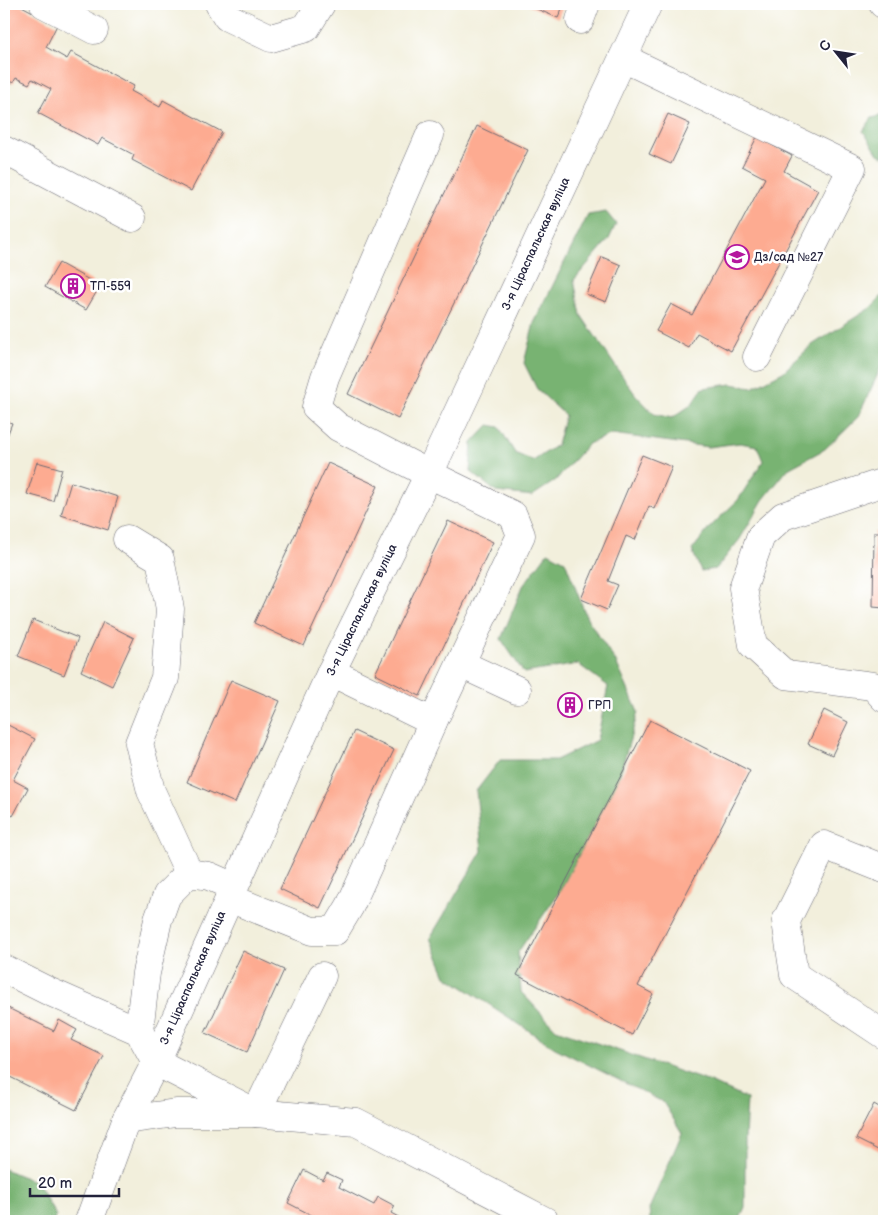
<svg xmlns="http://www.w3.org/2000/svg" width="888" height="1225" font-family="'Balsamiq Sans',sans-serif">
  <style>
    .forest { fill: #78b372; stroke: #4d6a56 }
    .building { fill: #fdab91 }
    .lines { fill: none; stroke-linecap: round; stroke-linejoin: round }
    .minor-casing { stroke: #6b6a73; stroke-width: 29 }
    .minor { stroke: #fff; stroke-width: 28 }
    .labels { text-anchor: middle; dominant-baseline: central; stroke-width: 5; stroke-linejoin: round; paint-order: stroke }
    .street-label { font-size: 12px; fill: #22223b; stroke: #fff }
    .poi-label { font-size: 12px; fill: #22223b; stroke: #fff; text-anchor: start }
  </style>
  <rect width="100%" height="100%" fill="#fff"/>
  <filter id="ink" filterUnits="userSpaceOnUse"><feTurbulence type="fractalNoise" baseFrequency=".02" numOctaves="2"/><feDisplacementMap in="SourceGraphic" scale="10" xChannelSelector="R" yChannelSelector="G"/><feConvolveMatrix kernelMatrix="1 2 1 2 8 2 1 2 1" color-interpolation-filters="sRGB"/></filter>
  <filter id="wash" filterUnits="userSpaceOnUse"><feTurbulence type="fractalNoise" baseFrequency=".0096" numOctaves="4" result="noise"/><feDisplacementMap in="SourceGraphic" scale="20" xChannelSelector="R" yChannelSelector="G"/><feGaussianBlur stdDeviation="1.12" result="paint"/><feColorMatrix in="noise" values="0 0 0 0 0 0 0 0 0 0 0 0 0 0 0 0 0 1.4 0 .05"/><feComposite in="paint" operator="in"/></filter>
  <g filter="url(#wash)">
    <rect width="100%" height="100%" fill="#f2efdc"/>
    <g class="forest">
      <polygon points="884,115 884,157 878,154 863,131 872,118"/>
      <polygon points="606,212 616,224 609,239 574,280 581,315 616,367 635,394 654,414 672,418 691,405 703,388 732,384 752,388 783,372 812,345 870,308 884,294 884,361 858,417 825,449 788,469 763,500 740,539 716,569 701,571 692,550 711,526 738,500 763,461 757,446 740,443 708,447 612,434 588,444 555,481 532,496 496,492 470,471 472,443 489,425 499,427 515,453 533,461 557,445 565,415 537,389 524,363 534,323 588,215"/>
      <polygon points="548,552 565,561 587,618 616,662 638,712 618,781 560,891 518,952 521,992 556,1029 710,1082 747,1099 745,1139 745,1207 739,1221 650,1221 649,1209 682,1133 663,1102 555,1048 446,976 430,938 482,851 476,791 500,760 556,760 597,740 608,686 578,664 524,673 501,639 523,586"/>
      <polygon points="4,1169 36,1182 56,1215 54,1221 4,1221"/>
    </g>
    <g id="blocks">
      <g class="building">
        <polygon points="4,4 8,6 9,4 18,4 57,25 46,47 67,59 71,52 134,86 131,91 160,107 163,100 222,132 191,191 132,160 134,155 102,138 98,145 38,113 51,89 32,79 29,84 16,78 13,83 4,78"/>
        <polygon points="525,4 564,4 558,18"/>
        <polygon points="668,114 690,124 671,164 649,154"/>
        <polygon points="477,126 528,150 398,419 348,394"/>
        <polygon points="757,137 792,156 784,171 818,190 731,351 697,333 689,348 656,331 671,304 692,315 765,178 742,166"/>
        <polygon points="602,257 621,265 606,302 586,294"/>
        <polygon points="59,263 100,286 86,310 45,287"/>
        <polygon points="4,420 12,423 4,444"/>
        <polygon points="642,455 672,467 654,509 649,506 635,540 626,536 608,581 618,585 607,610 581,599"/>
        <polygon points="37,462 62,469 53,501 27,494"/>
        <polygon points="328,463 378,486 304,646 254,623"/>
        <polygon points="71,482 118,497 108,530 61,515"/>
        <polygon points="448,521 493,542 420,696 375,674"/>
        <polygon points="874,532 884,532 884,608 873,607"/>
        <polygon points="33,620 78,638 64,675 18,656"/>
        <polygon points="103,622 134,638 112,686 81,671"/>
        <polygon points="231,680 280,701 235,803 187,782"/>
        <polygon points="567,695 579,700 573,715 561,710"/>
        <polygon points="824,710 848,722 832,755 808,744"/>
        <polygon points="650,720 750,771 638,986 653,994 632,1035 517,975"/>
        <polygon points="6,724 35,739 13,780 28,788 13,816 4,811 4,727"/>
        <polygon points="354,731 394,750 320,908 280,889"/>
        <polygon points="243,951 284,970 247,1052 205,1033"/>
        <polygon points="4,1006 54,1031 59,1020 77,1030 71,1040 104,1056 76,1110 4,1074"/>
        <polygon points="874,1104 884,1110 884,1153 856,1139"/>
        <polygon points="304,1170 323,1180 327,1173 342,1180 339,1187 374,1205 378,1197 395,1206 391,1213 402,1219 401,1221 323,1221 288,1203"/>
      </g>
    </g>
  </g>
  <g filter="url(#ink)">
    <use href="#blocks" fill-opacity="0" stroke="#6b6a73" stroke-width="1"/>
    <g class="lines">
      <defs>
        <g id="minor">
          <polyline points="44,4 94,30"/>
          <polyline points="219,4 227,17 271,38 306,28 321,4"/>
          <polyline points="883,4 884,4"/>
          <polyline points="580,20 586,4"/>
          <polyline points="623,58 852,168 757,357"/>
          <polyline points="4,150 132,218"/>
          <polyline points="884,482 783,516 761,536 743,588 753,645 786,675 873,686 884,698"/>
          <polyline points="127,539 160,559 170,609 165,678 139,743 151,791 189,873"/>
          <polyline points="461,664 517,690"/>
          <polyline points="331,672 433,722 521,535 513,515 429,474 338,427 316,407 325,377 430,135"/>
          <polyline points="884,869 824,845 786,921 794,975 884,1035"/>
          <polyline points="229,898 312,931 335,931 350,906 433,722"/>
          <polyline points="4,969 48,991 139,1031 156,1062 256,1113 356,1122 545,1221"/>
          <polyline points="139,1031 146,973 158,920 167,895 189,873 209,876 234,887"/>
          <polyline points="126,1120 176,1113 256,1113 322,976"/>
          <polyline points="89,1221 126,1120 156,1062 331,672 429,474 648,4"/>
        </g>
      </defs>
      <use href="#minor" class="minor-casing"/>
      <use href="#minor" class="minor"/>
    </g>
  </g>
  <defs>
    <symbol id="school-ring" viewBox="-11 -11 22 22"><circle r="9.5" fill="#fff" stroke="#b5179e" stroke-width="1.5"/><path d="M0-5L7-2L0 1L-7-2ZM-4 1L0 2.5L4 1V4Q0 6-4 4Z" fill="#b5179e"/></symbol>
    <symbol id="building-ring" viewBox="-11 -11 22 22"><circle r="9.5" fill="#fff" stroke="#b5179e" stroke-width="1.5"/><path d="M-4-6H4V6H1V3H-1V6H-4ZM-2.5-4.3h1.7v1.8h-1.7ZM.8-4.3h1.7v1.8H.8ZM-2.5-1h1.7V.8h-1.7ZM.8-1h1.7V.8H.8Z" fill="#b5179e"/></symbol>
  </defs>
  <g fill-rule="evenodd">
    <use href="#school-ring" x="723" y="243" width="28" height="28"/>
    <use href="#building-ring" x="59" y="272" width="28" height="28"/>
    <use href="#building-ring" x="556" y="691" width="28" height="28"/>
  </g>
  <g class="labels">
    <g class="street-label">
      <text transform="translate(536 244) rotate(-65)">3-я Ціраспальская вуліца</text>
      <text transform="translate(362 610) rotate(-64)">3-я Ціраспальская вуліца</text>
      <text transform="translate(193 978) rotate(-66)">3-я Ціраспальская вуліца</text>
    </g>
    <g class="poi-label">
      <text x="754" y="257">Дз/сад №27</text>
      <text x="90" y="286">ТП-559</text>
      <text x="588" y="705">ГРП</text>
    </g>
  </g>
  <rect width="888" height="1225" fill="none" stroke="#fff" stroke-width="20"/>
  <g transform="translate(836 52) rotate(300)" stroke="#ffffff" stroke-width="4" paint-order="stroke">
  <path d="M0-4L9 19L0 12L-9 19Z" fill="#22223b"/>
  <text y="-8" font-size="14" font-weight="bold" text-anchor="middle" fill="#22223b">С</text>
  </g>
  <path d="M30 1188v8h89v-8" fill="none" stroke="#22223b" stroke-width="2.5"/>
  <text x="38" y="1188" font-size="15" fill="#22223b" stroke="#ffffff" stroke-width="4" paint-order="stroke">20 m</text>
</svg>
